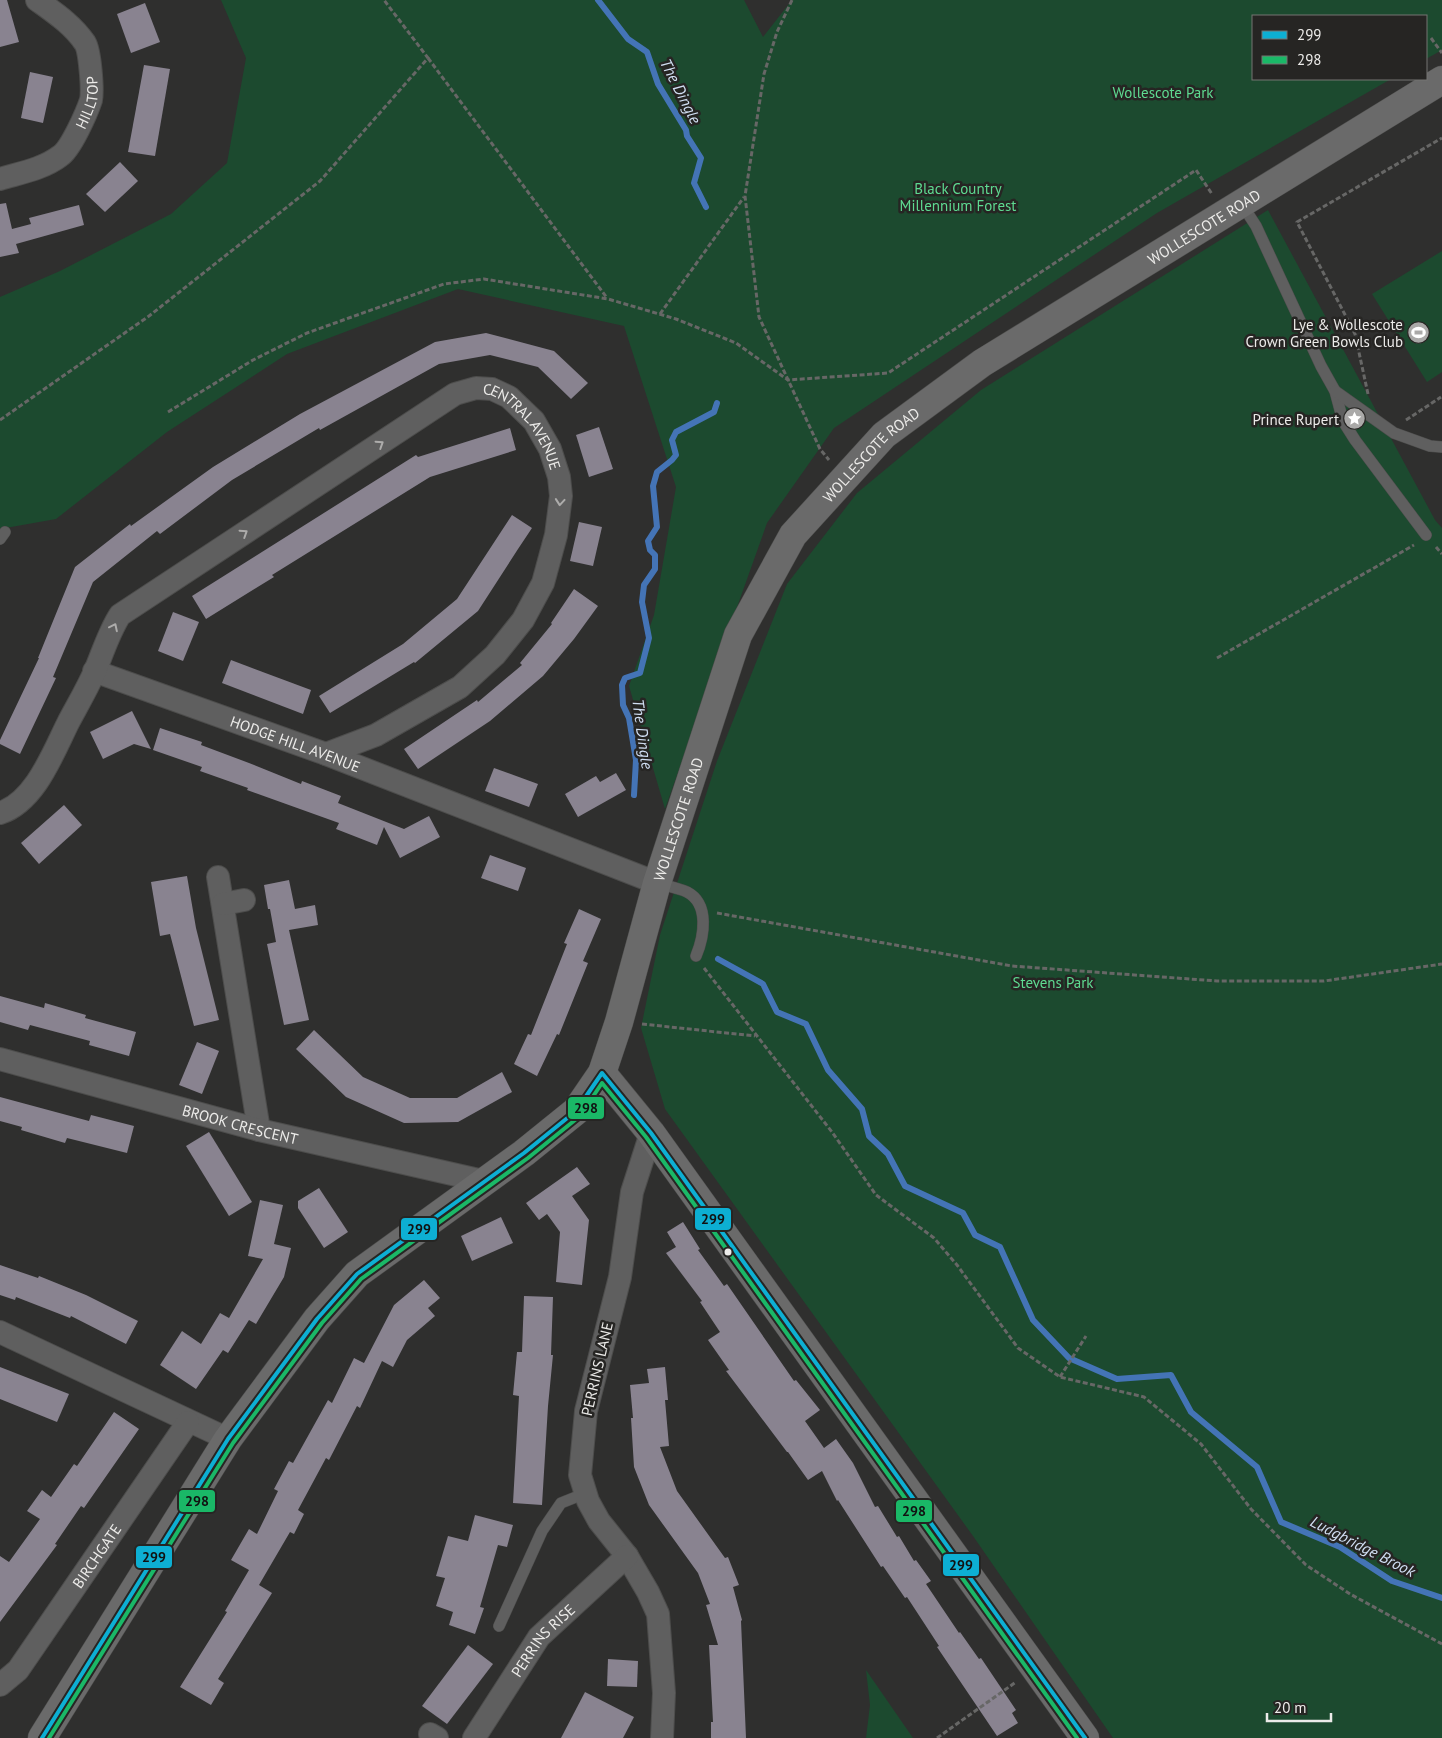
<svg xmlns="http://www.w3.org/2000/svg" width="1442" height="1738" font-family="'PT Sans',sans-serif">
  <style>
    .green { fill: #1c4a2f }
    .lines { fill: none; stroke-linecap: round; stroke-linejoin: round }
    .stream { stroke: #4474b6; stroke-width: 6 }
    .building { fill: #898390 }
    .lane-casing { stroke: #4d4d4c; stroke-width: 12 }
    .street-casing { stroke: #4d4d4c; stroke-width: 24 }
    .secondary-casing { stroke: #4d4d4c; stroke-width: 29 }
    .path { stroke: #676766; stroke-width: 3; stroke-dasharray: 5 2.5; stroke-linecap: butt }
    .lane { stroke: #5f5f5f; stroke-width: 11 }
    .street { stroke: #5f5f5f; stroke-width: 22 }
    .secondary { stroke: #6a6a6a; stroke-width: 28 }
    .bus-1-casing { stroke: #262523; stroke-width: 8 }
    .bus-2-casing { stroke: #262523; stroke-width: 8 }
    .bus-1 { stroke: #0dafd3; stroke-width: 4 }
    .bus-2 { stroke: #1ab867; stroke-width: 4 }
    .oneway { stroke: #adacab }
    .bus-dot { fill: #ecebe9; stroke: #262523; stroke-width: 2 }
    .labels { text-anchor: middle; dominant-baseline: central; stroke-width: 5; stroke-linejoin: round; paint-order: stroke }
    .park-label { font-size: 15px; fill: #5edb91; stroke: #262523 }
    .street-label { font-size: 15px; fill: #ecebe9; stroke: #262523 }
    .poi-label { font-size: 15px; fill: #ecebe9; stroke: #262523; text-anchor: end }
    .water-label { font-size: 16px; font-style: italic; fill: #d1dff3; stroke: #262523 }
    .line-badge { stroke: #262523; stroke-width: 2 }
    .pale-badge-label { font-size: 14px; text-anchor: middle; font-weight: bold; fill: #111 }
  </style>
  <rect width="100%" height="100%" fill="#2f2f2e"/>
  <g class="green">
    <polygon points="221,0 744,0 763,37 792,0 1442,0 1442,50 1426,59 1426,16 1253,16 1253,79 1391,79 1157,213 834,428 767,523 665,809 629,686 654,615 676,487 624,326 458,289 287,354 167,432 56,519 0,529 0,297 60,271 171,214 227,163 246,58"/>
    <polygon points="1268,210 1435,520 1442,528 1442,1738 1113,1738 973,1536 665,1109 641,1028 660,935 717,761 787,584 857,493 981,390"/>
    <polygon points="1442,251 1442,372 1427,382 1372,294"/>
    <polygon points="866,1670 913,1738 866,1738 870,1705"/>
  </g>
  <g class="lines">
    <g class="stream">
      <polyline points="598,0 628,39 647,52 658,84 686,130 687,136 701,158 694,183 706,207"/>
      <polyline points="634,795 636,760 629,718 623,705 622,685 625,678 640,673 649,638 642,602 644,585 655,569 655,555 650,550 648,541 657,527 653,486 657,472 672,460 676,455 672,440 676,432 714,412 717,403"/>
      <polyline points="718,959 763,984 777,1012 806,1024 828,1070 862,1109 869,1136 888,1154 905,1186 963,1213 975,1235 1000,1247 1033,1320 1069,1358 1117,1379 1171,1375 1191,1412 1257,1467 1281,1522 1340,1547 1392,1581 1442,1598"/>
    </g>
  </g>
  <g class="building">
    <polygon points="0,0 7,0 19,42 0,47"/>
    <polygon points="145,3 160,42 131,53 117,14"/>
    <polygon points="144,65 170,69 155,156 128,152"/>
    <polygon points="30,72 53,77 43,123 21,118"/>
    <polygon points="120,162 138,181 105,212 86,194"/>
    <polygon points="6,203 12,229 31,224 29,218 79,205 84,225 16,244 19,253 0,257 0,204"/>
    <polygon points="486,333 554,351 588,383 571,399 538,367 490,355 439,364 320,430 319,428 232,480 160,534 157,531 93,582 53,677 56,678 20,754 0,744 0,740 39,658 38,658 75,567 130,524 131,526 213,467 300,414 435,342"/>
    <polygon points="599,427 613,469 589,477 576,435"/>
    <polygon points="510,428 516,450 430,477 272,575 274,577 206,619 192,596 416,455 418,457"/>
    <polygon points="512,515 532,528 518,549 516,548 518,549 478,611 415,663 414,662 330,713 319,696 403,644 457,599"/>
    <polygon points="579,522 602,527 593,566 570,561"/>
    <polygon points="574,589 598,606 574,639 543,676 490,721 418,769 404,749 477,700 478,702 522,665 520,663 552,624 551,623"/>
    <polygon points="173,612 199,622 183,661 158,651"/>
    <polygon points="231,660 311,690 303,714 222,683"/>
    <polygon points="132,711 151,749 134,744 103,759 90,732"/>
    <polygon points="160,728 202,742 201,745 249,763 301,784 302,781 341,796 338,803 404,829 429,816 440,837 400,858 384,827 377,845 336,829 339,823 247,790 248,788 200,771 202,767 153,750"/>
    <polygon points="494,768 538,784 529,807 485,791"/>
    <polygon points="616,773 626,790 578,817 565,794 596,776 600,782"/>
    <polygon points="64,805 82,825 39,864 21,843"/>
    <polygon points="490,855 526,868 518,891 481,878"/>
    <polygon points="187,876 196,928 219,1020 194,1026 170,934 160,936 151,882"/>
    <polygon points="289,880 295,909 315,905 318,925 289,930 309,1020 284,1025 267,944 276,942 270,909 268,909 264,885"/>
    <polygon points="579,909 601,919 583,961 588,963 559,1035 557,1034 537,1076 514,1064 528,1034 531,1035 567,944 564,943"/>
    <polygon points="0,996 44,1008 45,1003 86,1015 85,1018 136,1032 129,1056 89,1045 90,1041 30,1025 28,1030 0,1022"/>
    <polygon points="314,1030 363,1077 410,1098 457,1098 502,1072 512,1092 458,1122 404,1123 346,1097 296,1049"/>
    <polygon points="197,1042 219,1051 202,1094 179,1085"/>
    <polygon points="0,1097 89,1121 91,1115 134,1126 127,1153 67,1138 65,1143 21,1130 22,1127 0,1121"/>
    <polygon points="209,1132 252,1202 229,1216 186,1146"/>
    <polygon points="577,1167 590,1184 572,1196 589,1220 582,1285 556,1282 560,1232 547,1214 539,1220 526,1203"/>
    <polygon points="319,1188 348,1232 324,1248 298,1208 298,1201"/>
    <polygon points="260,1200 283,1205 274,1244 291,1248 284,1277 256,1324 249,1320 228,1353 223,1350 196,1389 160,1365 182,1331 201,1344 220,1313 229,1318 263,1259 248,1256"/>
    <polygon points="501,1217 513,1243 472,1261 461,1236"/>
    <polygon points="683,1222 700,1249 698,1250 724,1286 727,1284 794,1381 796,1380 820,1410 805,1421 824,1448 836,1439 853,1463 875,1507 878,1506 897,1537 899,1536 914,1561 916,1560 931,1581 926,1584 959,1633 960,1632 979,1659 981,1658 1016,1710 1012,1713 1018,1723 997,1736 937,1647 939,1646 907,1597 905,1598 883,1566 881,1567 838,1500 837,1501 822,1471 808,1480 788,1452 787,1452 726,1371 729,1370 708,1340 720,1332 700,1302 702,1301 666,1253 676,1247 667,1232"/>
    <polygon points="0,1265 38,1278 39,1276 86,1295 138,1321 126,1344 71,1316 70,1318 16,1297 15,1300 0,1295"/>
    <polygon points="424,1280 440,1298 428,1308 435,1316 407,1340 393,1367 382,1361 360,1408 357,1406 329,1460 326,1458 298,1510 304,1514 294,1534 290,1532 259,1585 272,1593 218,1679 224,1683 211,1705 180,1687 227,1612 225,1611 249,1570 231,1560 249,1529 257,1534 278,1491 274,1489 289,1461 293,1463 328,1400 332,1403 354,1358 364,1363 394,1305"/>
    <polygon points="524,1296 553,1297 551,1355 553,1355 548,1406 542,1505 513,1503 519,1396 513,1395 517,1352 522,1352"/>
    <polygon points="0,1367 69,1394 57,1422 0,1399"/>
    <polygon points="665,1367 668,1400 665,1400 669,1446 660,1447 677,1491 725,1558 728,1557 739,1585 733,1587 742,1620 741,1621 746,1738 711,1738 711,1722 713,1722 709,1645 718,1645 706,1605 710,1604 698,1573 649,1505 634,1467 631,1418 633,1418 630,1385 649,1383 647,1369"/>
    <polygon points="114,1412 139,1429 84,1508 81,1506 55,1544 57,1545 0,1622 0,1556 9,1562 40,1519 27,1511 42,1490 51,1497 74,1464 77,1466"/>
    <polygon points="475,1515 513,1525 507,1547 498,1545 480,1607 484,1608 475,1634 449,1625 453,1612 436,1606 445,1578 436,1576 448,1536 468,1541"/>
    <polygon points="468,1645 493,1664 447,1724 422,1706"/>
    <polygon points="608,1659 638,1661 637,1687 607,1686"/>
    <polygon points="585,1692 634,1717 623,1738 561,1738"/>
  </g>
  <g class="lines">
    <defs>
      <g id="lane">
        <polyline points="1241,203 1256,226 1321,366 1335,391 1343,421 1355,440 1426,535"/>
        <polyline points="1335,391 1394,433 1430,446 1442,447"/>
        <polyline points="0,539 5,532"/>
        <path d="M657,883C667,886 678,888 687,892C710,904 704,937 696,956"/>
        <polyline points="499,1626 542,1531 561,1503 586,1493"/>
      </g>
      <g id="street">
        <path id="s1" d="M0,179C20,173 43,169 60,156C71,149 87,112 91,100C93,90 90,51 85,43C73,25 55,13 37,0"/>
        <path id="s2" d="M94,671L326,754L657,883"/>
        <path id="s3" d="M0,813C35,802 53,753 68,723C77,706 87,689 95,671C103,652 109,632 120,615L455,394L476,388L492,389L509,397L534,421L550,449L559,477L561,496L556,535L543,583L523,620L495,655L460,687L376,735L326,754"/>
        <polyline points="218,877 259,1130"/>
        <polyline points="223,904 244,900"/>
        <path id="s4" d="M0,1059L259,1130L483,1181"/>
        <polyline points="651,1133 632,1192 620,1277 586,1411 580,1475 588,1501 599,1521 627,1556 648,1592 658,1614 664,1693 662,1738"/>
        <polyline points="0,1332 228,1439"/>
        <path id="s5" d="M0,1685L18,1670L188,1422"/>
        <polyline points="430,1734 437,1738"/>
        <path id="s6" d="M474,1738L539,1637L627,1556"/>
      </g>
      <g id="secondary">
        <polyline points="602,1073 651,1133 1085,1738"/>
        <path id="s7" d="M42,1738L228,1439L317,1319L357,1274L524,1153L576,1111L602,1073L619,1022L657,883L738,635L793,535L884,435L982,363L1442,80"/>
      </g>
    </defs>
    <use href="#lane" class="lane-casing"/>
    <use href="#street" class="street-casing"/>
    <use href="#secondary" class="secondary-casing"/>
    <g class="path">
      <polyline points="792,0 777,32 764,74 745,196 759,317 820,449 829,460"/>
      <polyline points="1431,38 1442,53"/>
      <polyline points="428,58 607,298"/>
      <polyline points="660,314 744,197"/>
      <polyline points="1368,394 1355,334 1297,222 1442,138"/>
      <polyline points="168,412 253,360 307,333 444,284 484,279 608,299 676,319 736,343 788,380 888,373 1196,170 1212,194"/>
      <polyline points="0,420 149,316 320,181 428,58 384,0"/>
      <polyline points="1406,420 1441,397"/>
      <polyline points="1436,547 1442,554"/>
      <polyline points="1217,658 1414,545"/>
      <polyline points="717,913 1012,966 1217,981 1324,981 1442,964"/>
      <polyline points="704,968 832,1132 876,1195 934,1238 957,1265 1018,1348 1060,1377 1144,1397 1201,1444 1251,1509 1306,1565 1350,1594 1442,1644"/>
      <polyline points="642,1024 755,1036"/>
      <polyline points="1060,1377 1086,1336"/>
      <polyline points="937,1738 1016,1682"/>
    </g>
    <use href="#lane" class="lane"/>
    <use href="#street" class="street"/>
    <use href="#secondary" class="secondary"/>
    <defs>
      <polyline id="bus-1" points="42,1738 228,1439 317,1319 357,1274 524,1153 576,1111 602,1073 651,1133 1085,1738"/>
      <polyline id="bus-2" points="49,1738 233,1443 322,1323 361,1279 528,1158 580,1116 602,1083 646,1137 1077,1738"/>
    </defs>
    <use href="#bus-1" class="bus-1-casing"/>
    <use href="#bus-2" class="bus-2-casing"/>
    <use href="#bus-1" class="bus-1"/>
    <use href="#bus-2" class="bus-2"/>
  </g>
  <defs><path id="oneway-chevron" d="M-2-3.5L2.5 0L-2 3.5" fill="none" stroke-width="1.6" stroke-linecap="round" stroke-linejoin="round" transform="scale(1.25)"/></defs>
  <g class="oneway">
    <use href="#oneway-chevron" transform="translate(380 444) rotate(-33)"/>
    <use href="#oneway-chevron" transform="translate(560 502) rotate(95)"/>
    <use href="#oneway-chevron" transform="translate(244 533) rotate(-33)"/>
    <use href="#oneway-chevron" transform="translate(114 627) rotate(-64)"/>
  </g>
  <defs>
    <symbol id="stadium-disc" viewBox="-11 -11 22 22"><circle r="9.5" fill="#aaa9a8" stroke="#262523"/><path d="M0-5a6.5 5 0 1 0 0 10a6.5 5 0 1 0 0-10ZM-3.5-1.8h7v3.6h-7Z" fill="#fff"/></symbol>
    <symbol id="sight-disc" viewBox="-11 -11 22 22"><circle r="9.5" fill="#aaa9a8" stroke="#262523"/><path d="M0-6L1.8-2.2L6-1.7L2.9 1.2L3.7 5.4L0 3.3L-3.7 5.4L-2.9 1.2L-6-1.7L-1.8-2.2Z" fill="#fff"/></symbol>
  </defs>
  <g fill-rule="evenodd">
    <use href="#stadium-disc" x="1406" y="320" width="25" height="25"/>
    <use href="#sight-disc" x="1342" y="406" width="25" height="25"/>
  </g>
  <circle class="bus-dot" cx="728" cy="1252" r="4.5"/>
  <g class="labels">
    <g class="park-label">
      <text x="1163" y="92">Wollescote Park</text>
      <text x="958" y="188">Black Country<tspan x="958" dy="17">Millennium Forest</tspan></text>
      <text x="1053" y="982">Stevens Park</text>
    </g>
    <g class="street-label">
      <text stroke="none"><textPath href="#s1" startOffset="126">HILLTOP</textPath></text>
      <text stroke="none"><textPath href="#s7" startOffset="1971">WOLLESCOTE ROAD</textPath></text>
      <text stroke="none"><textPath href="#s3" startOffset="724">CENTRAL AVENUE</textPath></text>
      <text stroke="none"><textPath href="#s7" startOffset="1566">WOLLESCOTE ROAD</textPath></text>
      <text stroke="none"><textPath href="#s2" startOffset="214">HODGE HILL AVENUE</textPath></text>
      <text stroke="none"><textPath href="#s7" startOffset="1146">WOLLESCOTE ROAD</textPath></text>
      <text stroke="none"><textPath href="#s4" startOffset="249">BROOK CRESCENT</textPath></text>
      <text transform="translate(597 1369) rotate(-77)">PERRINS LANE</text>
      <text stroke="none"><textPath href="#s5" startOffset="162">BIRCHGATE</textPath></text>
      <text stroke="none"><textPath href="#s6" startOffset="120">PERRINS RISE</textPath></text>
    </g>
    <g class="poi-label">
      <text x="1403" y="324">Lye &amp; Wollescote<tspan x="1403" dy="17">Crown Green Bowls Club</tspan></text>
      <text x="1339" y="419">Prince Rupert</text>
    </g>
    <g class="water-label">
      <text transform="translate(681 91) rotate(63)">The Dingle</text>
      <text transform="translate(643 734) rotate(82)">The Dingle</text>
      <text transform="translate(1363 1546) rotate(27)">Ludgbridge Brook</text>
    </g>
  </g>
  <g class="line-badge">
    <rect x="567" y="1096" width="38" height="24" rx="5" fill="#1ab867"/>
    <rect x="694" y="1207" width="38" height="24" rx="5" fill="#0dafd3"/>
    <rect x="400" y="1217" width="38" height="24" rx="5" fill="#0dafd3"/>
    <rect x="178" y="1489" width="38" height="24" rx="5" fill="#1ab867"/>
    <rect x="895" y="1499" width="38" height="24" rx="5" fill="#1ab867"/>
    <rect x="135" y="1545" width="38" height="24" rx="5" fill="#0dafd3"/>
    <rect x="942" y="1553" width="38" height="24" rx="5" fill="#0dafd3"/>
  </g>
  <g class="pale-badge-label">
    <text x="586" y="1113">298</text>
    <text x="713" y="1224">299</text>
    <text x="419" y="1234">299</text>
    <text x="197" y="1506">298</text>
    <text x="914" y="1516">298</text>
    <text x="154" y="1562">299</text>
    <text x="961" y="1570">299</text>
  </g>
  <rect x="1252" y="15" width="175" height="65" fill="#262523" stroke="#757472"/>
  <rect x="1262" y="31" width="25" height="8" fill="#0dafd3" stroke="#757472"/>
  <text x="1297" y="40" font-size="15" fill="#ecebe9">299</text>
  <rect x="1262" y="56" width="25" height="8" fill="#1ab867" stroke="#757472"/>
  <text x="1297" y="65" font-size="15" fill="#ecebe9">298</text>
  <path d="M1267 1713v8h64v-8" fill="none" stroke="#ecebe9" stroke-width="2.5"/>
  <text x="1274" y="1713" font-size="15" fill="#ecebe9" stroke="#262523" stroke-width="4" paint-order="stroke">20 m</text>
</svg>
